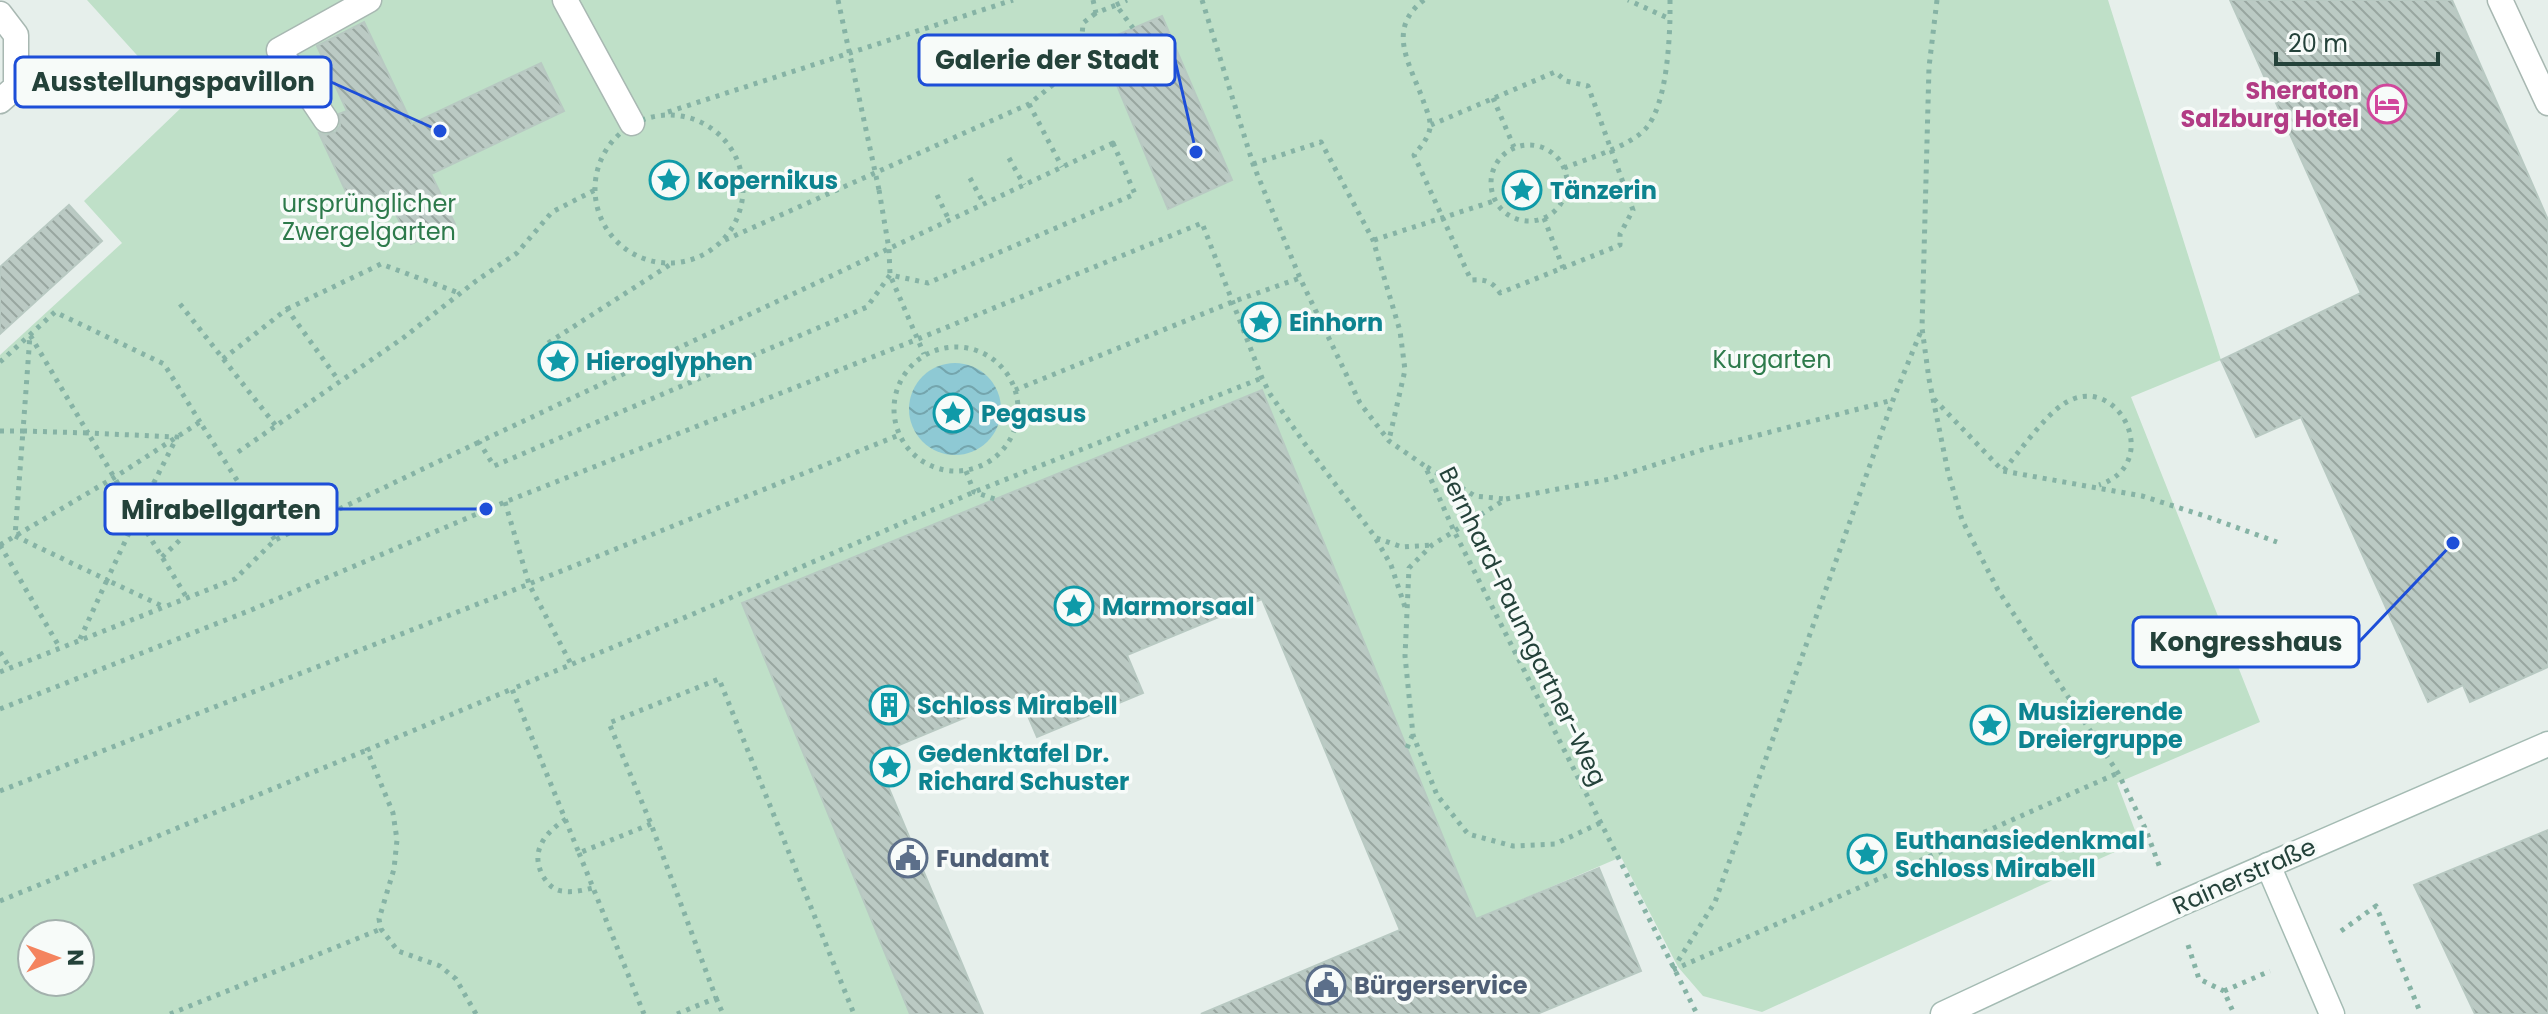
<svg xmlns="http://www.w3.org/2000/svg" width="2548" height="1014" font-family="Poppins,sans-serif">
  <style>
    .green { fill: #bfe0c8; fill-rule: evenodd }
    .water { fill: url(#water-waves) }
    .building { fill: url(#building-back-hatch); stroke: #b8c9c2; stroke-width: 2 }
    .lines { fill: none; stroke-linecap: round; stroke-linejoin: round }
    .lane-casing { stroke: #a8b8b2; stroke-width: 27 }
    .secondary-casing { stroke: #a4bbb3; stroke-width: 27 }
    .path { stroke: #86b3a5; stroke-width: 5; stroke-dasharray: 4 6; stroke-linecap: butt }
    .lane { stroke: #fff; stroke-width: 24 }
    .secondary { stroke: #fff; stroke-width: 24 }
    .path-bridge { stroke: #86b3a5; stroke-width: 5; stroke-dasharray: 4 6; stroke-linecap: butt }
    .labels { text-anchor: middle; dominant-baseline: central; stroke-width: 7; stroke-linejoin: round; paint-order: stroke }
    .hotel-label { font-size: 24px; font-weight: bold; fill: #b23c85; stroke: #f7fbf9; text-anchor: end }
    .culture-label { font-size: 24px; font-weight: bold; fill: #0d838f; stroke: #f7fbf9; text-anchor: start }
    .park-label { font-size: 24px; fill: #2d7a4b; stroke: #f7fbf9 }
    .street-label { font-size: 24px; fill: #24423a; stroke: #f7fbf9 }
    .service-label { font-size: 24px; font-weight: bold; fill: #4e5e75; stroke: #f7fbf9; text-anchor: start }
    .leader { fill: none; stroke: #1d4ed8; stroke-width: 3 }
    .callout-dot { fill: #1d4ed8; stroke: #f7fbf9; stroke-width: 3 }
    .callout { fill: #f7fbf9; stroke: #1d4ed8; stroke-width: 3 }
    .callout-label { font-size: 26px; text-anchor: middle; font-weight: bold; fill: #24423a }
  </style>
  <defs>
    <pattern id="water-waves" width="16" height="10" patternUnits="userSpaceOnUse" patternTransform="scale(2)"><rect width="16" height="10" fill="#8ec9d4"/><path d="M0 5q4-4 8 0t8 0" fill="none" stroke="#74a5ad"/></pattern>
    <pattern id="building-back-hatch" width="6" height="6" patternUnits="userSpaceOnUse" patternTransform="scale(2)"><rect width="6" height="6" fill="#bbcac4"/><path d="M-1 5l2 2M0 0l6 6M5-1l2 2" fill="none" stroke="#98a6a0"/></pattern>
  </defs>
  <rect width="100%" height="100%" fill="#e6efeb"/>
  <path class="green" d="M87,0H2108L2221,360L2131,397L2260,722L2117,783L2139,841L1762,1012L1703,996L1678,967L1621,857L1476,919L1261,390L743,603L910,1014H0V355L122,243L84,201L183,106ZM32,934H80V982H32Z"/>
  <circle class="water" cx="955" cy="409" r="46"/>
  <g class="building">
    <polygon points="2230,0 2452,0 2548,220 2548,667 2470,702 2463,685 2428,702 2301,417 2256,437 2221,360 2361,293"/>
    <polygon points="1162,16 1232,180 1168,209 1112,73 1096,44"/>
    <polygon points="364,22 412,124 541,63 564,111 431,174 455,224 411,244 385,193 353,207 319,133 326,135 335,132 340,126 339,114 347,111 317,46"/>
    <polygon points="69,205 102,241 0,334 0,267"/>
    <polygon points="1262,390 1476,919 1599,868 1641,971 1537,1014 1201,1014 1400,930 1262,599 1127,655 1143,693 1037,737 1019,695 875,755 983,1014 910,1014 742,603"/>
    <polygon points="2548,830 2548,1014 2475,1014 2414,885"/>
  </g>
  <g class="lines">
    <defs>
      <g id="lane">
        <polyline points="565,0 632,123"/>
        <polyline points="2500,0 2548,103"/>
        <polyline points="0,14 16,35 16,87 0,101"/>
        <polyline points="326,120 279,50 369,0"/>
      </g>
      <g id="secondary">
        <polyline points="2268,865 2332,1014"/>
        <polyline points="1943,1014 2177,905 2548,744"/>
      </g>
    </defs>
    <use href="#lane" class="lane-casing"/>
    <use href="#secondary" class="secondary-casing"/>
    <g class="path">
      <polyline points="1093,0 1096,13 1116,5 1133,28"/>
      <polyline points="1202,0 1253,164 1300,278 1360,403 1389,441 1425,466 1454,531 1697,1014"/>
      <path d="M1424,0C1384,30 1412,67 1424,103C1427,111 1431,120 1430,128C1428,139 1421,146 1414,155L1471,280C1485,279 1492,281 1500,293L1620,245V234L1633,210L1588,86L1566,81L1555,72L1431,125"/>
      <polyline points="1670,0 1670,19"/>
      <polyline points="1937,0 1929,67 1922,328 1929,379 1948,472 1962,520 1998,590 2118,773 2146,830 2160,868"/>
      <polyline points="1116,5 1127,0"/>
      <polyline points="1493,98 1514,147"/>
      <polyline points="1029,104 1062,167"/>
      <polyline points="668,112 1013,0"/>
      <circle cx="669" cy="189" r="74"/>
      <polygon points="1113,143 1135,194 928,283 890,275 867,307 494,466 479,442"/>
      <circle cx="1529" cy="183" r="38"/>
      <polyline points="1009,158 1024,185"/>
      <polyline points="1253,164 1321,142 1373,240 1400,331 1405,370 1389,440"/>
      <path d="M1564,168C1586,159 1632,146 1647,127C1666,103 1669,48 1670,19L1628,0"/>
      <polyline points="970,178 984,204"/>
      <polyline points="879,190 889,249 890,275 924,354"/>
      <polyline points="937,195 949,220"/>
      <polyline points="1544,218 1563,268"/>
      <polyline points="725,240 1029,104 1080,63 1083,23 1096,13"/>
      <polyline points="1374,240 1494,201"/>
      <polyline points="180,304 276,426"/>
      <polyline points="287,309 381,264 459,293"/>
      <polyline points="548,343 671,264"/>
      <circle cx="956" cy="409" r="62"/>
      <polyline points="223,359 287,309 339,381"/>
      <polyline points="0,362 55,312 164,364 200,422"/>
      <polyline points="1015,390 1232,302 1300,278"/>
      <polyline points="1934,399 2003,471 2142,496 2205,516 2277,542"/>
      <polyline points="0,431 23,431 30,335 88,433 177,437 137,516 187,598"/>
      <polygon points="23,431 88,433 137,516 107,580 15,536"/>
      <polyline points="238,452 403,338 476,281 517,253 552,212 595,190"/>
      <polyline points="1427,467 1475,496 1505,499"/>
      <path d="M2004,470C2018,453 2045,416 2062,405C2116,367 2166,463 2099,485"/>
      <polyline points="966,471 974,492 995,499"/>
      <polyline points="505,502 529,584 571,664"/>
      <polyline points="1376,539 1391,565 1405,607"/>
      <polyline points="0,545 115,477 200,422 275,540"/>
      <polyline points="0,545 60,648"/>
      <polyline points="162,557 182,538"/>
      <polyline points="80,639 107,580 164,607"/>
      <polyline points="0,652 10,668"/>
      <polyline points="0,672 235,579 275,540 479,442"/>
      <polyline points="0,709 251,610 505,502 918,339 1202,223 1262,378 1270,394 1305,444 1376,538 1402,547 1432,545"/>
      <polyline points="1407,748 1412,736"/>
      <polyline points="0,791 529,584 899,435"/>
      <path d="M566,819C546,832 529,851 543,876C547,883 553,890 562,891C572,893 584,890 593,888"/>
      <polyline points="1600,823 1555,844 1513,846 1468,834 1437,795 1413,735 1405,656 1409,568 1432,545 1506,499 1610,479 1705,449 1893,400"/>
      <polyline points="651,824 579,853 512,689 693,614 974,492 1262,378"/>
      <polyline points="579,853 644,1014"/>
      <polyline points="0,901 367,750"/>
      <polyline points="2341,931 2376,906 2421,1014"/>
      <polyline points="2188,945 2199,979 2224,991 2234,1014"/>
      <polyline points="1673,969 1715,902 1893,400 1921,331"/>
      <polyline points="1673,970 2118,773"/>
      <polyline points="2224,991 2270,971"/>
      <polyline points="716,998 723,1014"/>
      <polyline points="170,1014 381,929"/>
      <polyline points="476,1014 456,979 440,966 398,951 381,929 379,919 394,869 397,840 393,813 367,750 512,689"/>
      <polyline points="677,1014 716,998 651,824 609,723 719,679 854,1014"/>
    </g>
    <use href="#lane" class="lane"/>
    <use href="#secondary" class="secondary"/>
    <polyline class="path-bridge" points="838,0 879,190"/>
  </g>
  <defs>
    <symbol id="hotel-ring" viewBox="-11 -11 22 22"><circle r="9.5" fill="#f7fbf9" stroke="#d1479c" stroke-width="1.5"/><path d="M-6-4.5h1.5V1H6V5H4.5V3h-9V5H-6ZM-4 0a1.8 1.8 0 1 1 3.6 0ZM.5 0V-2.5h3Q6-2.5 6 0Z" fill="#d1479c"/></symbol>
    <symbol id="sight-ring" viewBox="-11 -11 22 22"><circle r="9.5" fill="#f7fbf9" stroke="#0f9aa8" stroke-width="1.5"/><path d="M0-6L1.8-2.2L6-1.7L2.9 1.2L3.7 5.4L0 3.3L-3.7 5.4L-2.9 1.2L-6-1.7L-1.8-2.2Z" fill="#0f9aa8"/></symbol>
    <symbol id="building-ring" viewBox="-11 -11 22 22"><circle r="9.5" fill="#f7fbf9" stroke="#0f9aa8" stroke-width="1.5"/><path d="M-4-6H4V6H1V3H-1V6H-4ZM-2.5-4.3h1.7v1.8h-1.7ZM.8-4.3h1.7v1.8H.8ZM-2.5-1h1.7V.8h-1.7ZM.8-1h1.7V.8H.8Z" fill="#0f9aa8"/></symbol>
    <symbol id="civic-ring" viewBox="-11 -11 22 22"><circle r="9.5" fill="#f7fbf9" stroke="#5c6f8a" stroke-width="1.5"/><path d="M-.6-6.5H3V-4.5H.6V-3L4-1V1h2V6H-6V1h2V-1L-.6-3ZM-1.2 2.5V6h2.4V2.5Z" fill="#5c6f8a"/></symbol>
  </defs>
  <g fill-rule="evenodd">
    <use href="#hotel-ring" x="2365" y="82" width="44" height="44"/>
    <use href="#sight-ring" x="647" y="158" width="44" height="44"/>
    <use href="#sight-ring" x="1500" y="168" width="44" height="44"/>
    <use href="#sight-ring" x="1239" y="300" width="44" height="44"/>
    <use href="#sight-ring" x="536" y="339" width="44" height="44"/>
    <use href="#sight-ring" x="931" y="391" width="44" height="44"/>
    <use href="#sight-ring" x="1052" y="584" width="44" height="44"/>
    <use href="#building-ring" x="867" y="683" width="44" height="44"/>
    <use href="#sight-ring" x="1968" y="703" width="44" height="44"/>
    <use href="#sight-ring" x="868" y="745" width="44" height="44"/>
    <use href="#sight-ring" x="1845" y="832" width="44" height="44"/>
    <use href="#civic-ring" x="886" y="836" width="44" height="44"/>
    <use href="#civic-ring" x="1304" y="963" width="44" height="44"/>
  </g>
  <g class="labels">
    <g class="hotel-label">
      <text x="2359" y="90">Sheraton<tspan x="2359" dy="28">Salzburg Hotel</tspan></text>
    </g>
    <g class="culture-label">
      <text x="697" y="180">Kopernikus</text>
      <text x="1550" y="190">Tänzerin</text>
      <text x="1289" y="322">Einhorn</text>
      <text x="586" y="361">Hieroglyphen</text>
      <text x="981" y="413">Pegasus</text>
      <text x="1102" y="606">Marmorsaal</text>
      <text x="917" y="705">Schloss Mirabell</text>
      <text x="2018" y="711">Musizierende<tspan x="2018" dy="28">Dreiergruppe</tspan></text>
      <text x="918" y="753">Gedenktafel Dr.<tspan x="918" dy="28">Richard Schuster</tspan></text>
      <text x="1895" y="840">Euthanasiedenkmal<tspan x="1895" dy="28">Schloss Mirabell</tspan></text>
    </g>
    <g class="park-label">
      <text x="369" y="203">ursprünglicher<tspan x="369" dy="28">Zwergelgarten</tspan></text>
      <text x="1772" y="359">Kurgarten</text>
    </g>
    <g class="street-label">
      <text transform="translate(1523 626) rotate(64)">Bernhard-Paumgartner-Weg</text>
      <text transform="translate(2244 876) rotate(-24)">Rainerstraße</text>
    </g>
    <g class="service-label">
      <text x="936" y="858">Fundamt</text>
      <text x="1354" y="985">Bürgerservice</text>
    </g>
  </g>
  <path class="leader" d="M1196 152L1175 60M440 131L331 82M486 509L337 509M2453 543L2359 642"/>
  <g class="callout-dot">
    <circle cx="1196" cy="152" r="8"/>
    <circle cx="440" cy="131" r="8"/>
    <circle cx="486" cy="509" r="8"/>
    <circle cx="2453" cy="543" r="8"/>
  </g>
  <g class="callout">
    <rect x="919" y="35" width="256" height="50" rx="8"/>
    <rect x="15" y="57" width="316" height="50" rx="8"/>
    <rect x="105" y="484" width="232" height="50" rx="8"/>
    <rect x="2133" y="617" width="226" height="50" rx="8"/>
  </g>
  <g class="callout-label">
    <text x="1047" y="69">Galerie der Stadt</text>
    <text x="173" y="91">Ausstellungspavillon</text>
    <text x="221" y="519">Mirabellgarten</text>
    <text x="2246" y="651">Kongresshaus</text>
  </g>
  <g transform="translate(56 958) rotate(89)"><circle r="38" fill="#f7fbf9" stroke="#a3b1ad" stroke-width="2"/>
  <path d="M0-6L14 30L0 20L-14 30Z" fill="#f4845f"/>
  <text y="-12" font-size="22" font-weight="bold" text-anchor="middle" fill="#24423a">N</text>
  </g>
  <path d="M2276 52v12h162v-12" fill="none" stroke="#24423a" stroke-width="4"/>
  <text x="2288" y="52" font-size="24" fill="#24423a" stroke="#f7fbf9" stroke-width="6" paint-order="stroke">20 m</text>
</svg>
